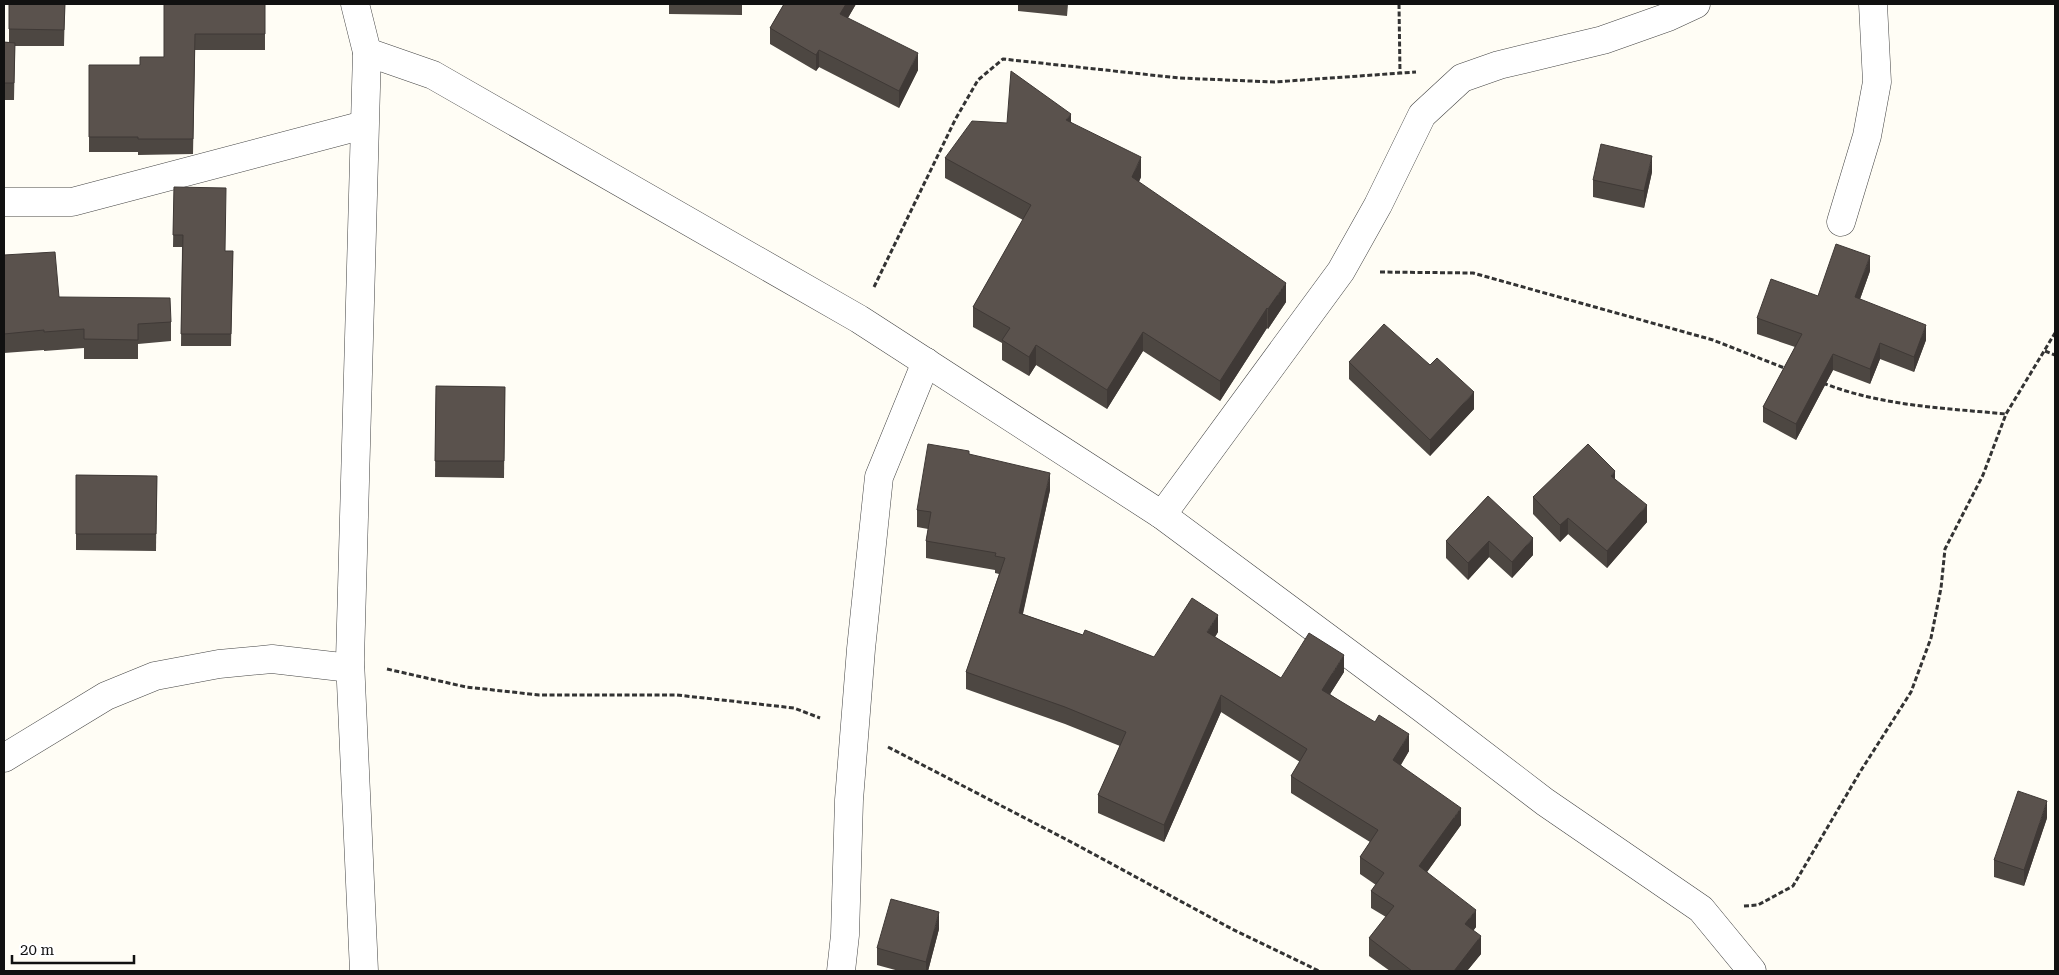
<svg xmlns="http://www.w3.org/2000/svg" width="2059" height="975" font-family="'Roboto Serif',serif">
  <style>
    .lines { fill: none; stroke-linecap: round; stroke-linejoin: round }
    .minor-casing { stroke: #444; stroke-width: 29 }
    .path { stroke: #333; stroke-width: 3; stroke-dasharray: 5 2.5; stroke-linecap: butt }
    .minor { stroke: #fff; stroke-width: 28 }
    .wall { fill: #4d4742 }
    .shaded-wall { fill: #3f3936 }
    .building { fill: #5a524d; stroke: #3f3936 }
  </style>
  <rect width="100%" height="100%" fill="#fffdf5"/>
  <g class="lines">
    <defs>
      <g id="minor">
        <polyline points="355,4 367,52 350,660 364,971"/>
        <polyline points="367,52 433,75 859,319 1162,515 1422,708 1545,802 1701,909 1752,971"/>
        <polyline points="4,202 72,202 364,125"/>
        <polyline points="1841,222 1867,136 1877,82 1873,4"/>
        <polyline points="1162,515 1341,271 1378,205 1422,115 1462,78 1499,65 1603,40 1668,17 1696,4"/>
        <polyline points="4,758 106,696 155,676 219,664 272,659 350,668"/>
        <polyline points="841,971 845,935 849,800 861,649 879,477 926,362"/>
      </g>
    </defs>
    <use href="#minor" class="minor-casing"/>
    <g class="path">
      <polyline points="1399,4 1400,73"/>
      <polyline points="1380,272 1473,273 1713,340 1787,369"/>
      <polyline points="874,287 955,120 978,80 1003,59 1179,78 1274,82 1416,72"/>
      <polyline points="2045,351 2055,355"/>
      <path d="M1823,383C1881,406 1944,408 2006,414"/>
      <polyline points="387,669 466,687 539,695 677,695 794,708 820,718"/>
      <polyline points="888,747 1075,844 1232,929 1319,971"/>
      <polyline points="1744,906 1758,905 1793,886 1860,772 1911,692 1931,638 1941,588 1945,549 1983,475 2006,414 2055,333"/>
    </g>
    <use href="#minor" class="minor"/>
  </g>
  <g class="wall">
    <polygon points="9,4 65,4 64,46 15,46 14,100 4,100 4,42 9,42"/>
    <polygon points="164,4 265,4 265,50 195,50 193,154 138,155 138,152 89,152 89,65 140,65 164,57"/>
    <polygon points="669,4 742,4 742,15 669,14"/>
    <polygon points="784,4 856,4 848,18 918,70 899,108 819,67 816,71 770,44 770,28"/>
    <polygon points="1018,4 1068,4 1067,16 1018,11"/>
    <polygon points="1071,122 1141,177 1139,182 1286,302 1268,329 1267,328 1220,401 1143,351 1107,409 1036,365 1029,376 1002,360 1002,343 973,327 973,307 1023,220 945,178 945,158 1007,123"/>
    <polygon points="1652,172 1644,208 1593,197 1593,180"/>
    <polygon points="174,187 225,251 233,251 231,346 181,346 182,247 173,247"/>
    <polygon points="4,255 59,297 171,322 171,341 138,344 138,359 84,359 84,348 44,351 44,350 4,353"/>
    <polygon points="1870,271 1860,299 1926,340 1914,372 1880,359 1870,384 1833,370 1796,440 1763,422 1763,407 1795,347 1757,334 1757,318 1818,296"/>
    <polygon points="1349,362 1474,409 1430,456 1349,379"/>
    <polygon points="436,386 505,387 504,478 435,477"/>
    <polygon points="969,454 1050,490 1023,614 1083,635 1154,657 1218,632 1215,637 1281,678 1344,672 1330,694 1409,751 1401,765 1461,825 1427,872 1476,927 1473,931 1481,954 1467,971 1390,971 1369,956 1369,938 1386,917 1371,908 1371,891 1376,885 1360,874 1360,857 1370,842 1291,793 1291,776 1300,762 1221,712 1164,842 1098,813 1098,795 1120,746 1065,724 966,689 966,672 999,574 995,573 995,570 926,558 926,541 928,529 917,527 917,510"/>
    <polygon points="76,475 157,476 156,551 76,550"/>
    <polygon points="1615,479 1647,522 1607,568 1568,534 1560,542 1533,514 1533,497"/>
    <polygon points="1488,496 1533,555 1512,578 1489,557 1468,580 1446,558 1446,541"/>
    <polygon points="2047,818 2024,886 1994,877 1994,860"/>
    <polygon points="939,929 928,971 899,971 877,965 877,948"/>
  </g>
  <g class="shaded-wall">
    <polygon points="846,4 856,4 840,31 840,14"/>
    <polygon points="819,50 819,67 816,71 816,55"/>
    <polygon points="918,53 918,70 899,108 899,91"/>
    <polygon points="1071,114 1071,134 1066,120"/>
    <polygon points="1652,156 1652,172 1644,208 1644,191"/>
    <polygon points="1141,157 1141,177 1132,196 1132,177"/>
    <polygon points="1870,256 1870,271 1855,313 1855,297"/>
    <polygon points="1286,283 1286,302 1268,329 1268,309"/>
    <polygon points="1267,308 1267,328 1220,401 1220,381"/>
    <polygon points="1926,325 1926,340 1914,372 1914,357"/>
    <polygon points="1143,332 1143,351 1107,409 1107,390"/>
    <polygon points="1880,343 1880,359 1870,384 1870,369"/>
    <polygon points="1036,345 1036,365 1029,376 1029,357"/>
    <polygon points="1833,354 1833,370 1796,440 1796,424"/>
    <polygon points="1474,392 1474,409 1430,456 1430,440"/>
    <polygon points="1615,471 1615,488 1611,476"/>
    <polygon points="1050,473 1050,490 1019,630 1019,613"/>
    <polygon points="1647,505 1647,522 1607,568 1607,551"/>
    <polygon points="1568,518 1568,534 1560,542 1560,525"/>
    <polygon points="1533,538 1533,555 1512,578 1512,562"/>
    <polygon points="1489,541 1489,557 1468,580 1468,563"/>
    <polygon points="1218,615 1218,632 1207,649 1207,632"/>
    <polygon points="1344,655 1344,672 1322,707 1322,690"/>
    <polygon points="1221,695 1221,712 1164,842 1164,825"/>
    <polygon points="1409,734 1409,751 1393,777 1393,760"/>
    <polygon points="2047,801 2047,818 2024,886 2024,870"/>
    <polygon points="1461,808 1461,825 1419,883 1419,866"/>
    <polygon points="1476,910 1476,927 1465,941 1465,924"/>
    <polygon points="939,912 939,929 928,971 926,971 926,962"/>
    <polygon points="1481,936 1481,954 1467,971 1454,971"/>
  </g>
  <g class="building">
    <polygon points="9,4 65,4 64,30 9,29"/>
    <polygon points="164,4 265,4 265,34 195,34 193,139 138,139 138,137 89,137 89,65 140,65 140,57 164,57"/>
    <polygon points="784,4 846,4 840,14 918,53 899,91 819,50 816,55 770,28"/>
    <polygon points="4,42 15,43 14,83 4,83"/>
    <polygon points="1011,71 1071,114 1066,120 1141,157 1132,177 1286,283 1268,309 1267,308 1220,381 1143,332 1107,390 1036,345 1029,357 1002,340 1010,328 973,307 1031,205 945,158 972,121 1007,123"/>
    <polygon points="1601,144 1652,156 1644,191 1593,180"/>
    <polygon points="174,187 226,188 225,251 233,251 231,334 181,334 183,235 173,235"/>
    <polygon points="1836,244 1870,256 1855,297 1926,325 1914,357 1880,343 1870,369 1833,354 1796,424 1763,407 1802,334 1757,318 1771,279 1818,296"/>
    <polygon points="55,252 59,297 170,298 171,322 138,324 138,340 84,339 84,329 44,332 44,330 4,334 4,255"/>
    <polygon points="1384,324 1430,365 1437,358 1474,392 1430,440 1349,362"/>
    <polygon points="436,386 505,387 504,461 435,461"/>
    <polygon points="928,444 969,451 969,454 1050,473 1019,613 1083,635 1085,630 1154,657 1192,598 1218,615 1207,632 1281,678 1309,633 1344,655 1322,690 1375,722 1379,715 1409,734 1393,760 1461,808 1419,866 1476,910 1465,924 1481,936 1454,971 1412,971 1369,938 1394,906 1371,891 1384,873 1360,857 1378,830 1291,776 1307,749 1221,695 1164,825 1098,795 1126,732 1065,707 966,672 1005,558 995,556 996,553 926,541 931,512 917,510"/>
    <polygon points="1588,444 1615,471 1611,476 1647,505 1607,551 1568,518 1560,525 1533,497"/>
    <polygon points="76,475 157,476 156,534 76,534"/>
    <polygon points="1488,496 1533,538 1512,562 1489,541 1468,563 1446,541"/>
    <polygon points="2018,791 2047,801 2024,870 1994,860"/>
    <polygon points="891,899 939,912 926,962 877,948"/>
  </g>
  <rect width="2059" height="975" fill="none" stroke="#111111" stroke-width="10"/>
  <path d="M12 955v8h122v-8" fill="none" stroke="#111111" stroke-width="2.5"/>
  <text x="20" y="955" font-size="15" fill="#111111" stroke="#ffffff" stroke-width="4" paint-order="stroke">20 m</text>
</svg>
